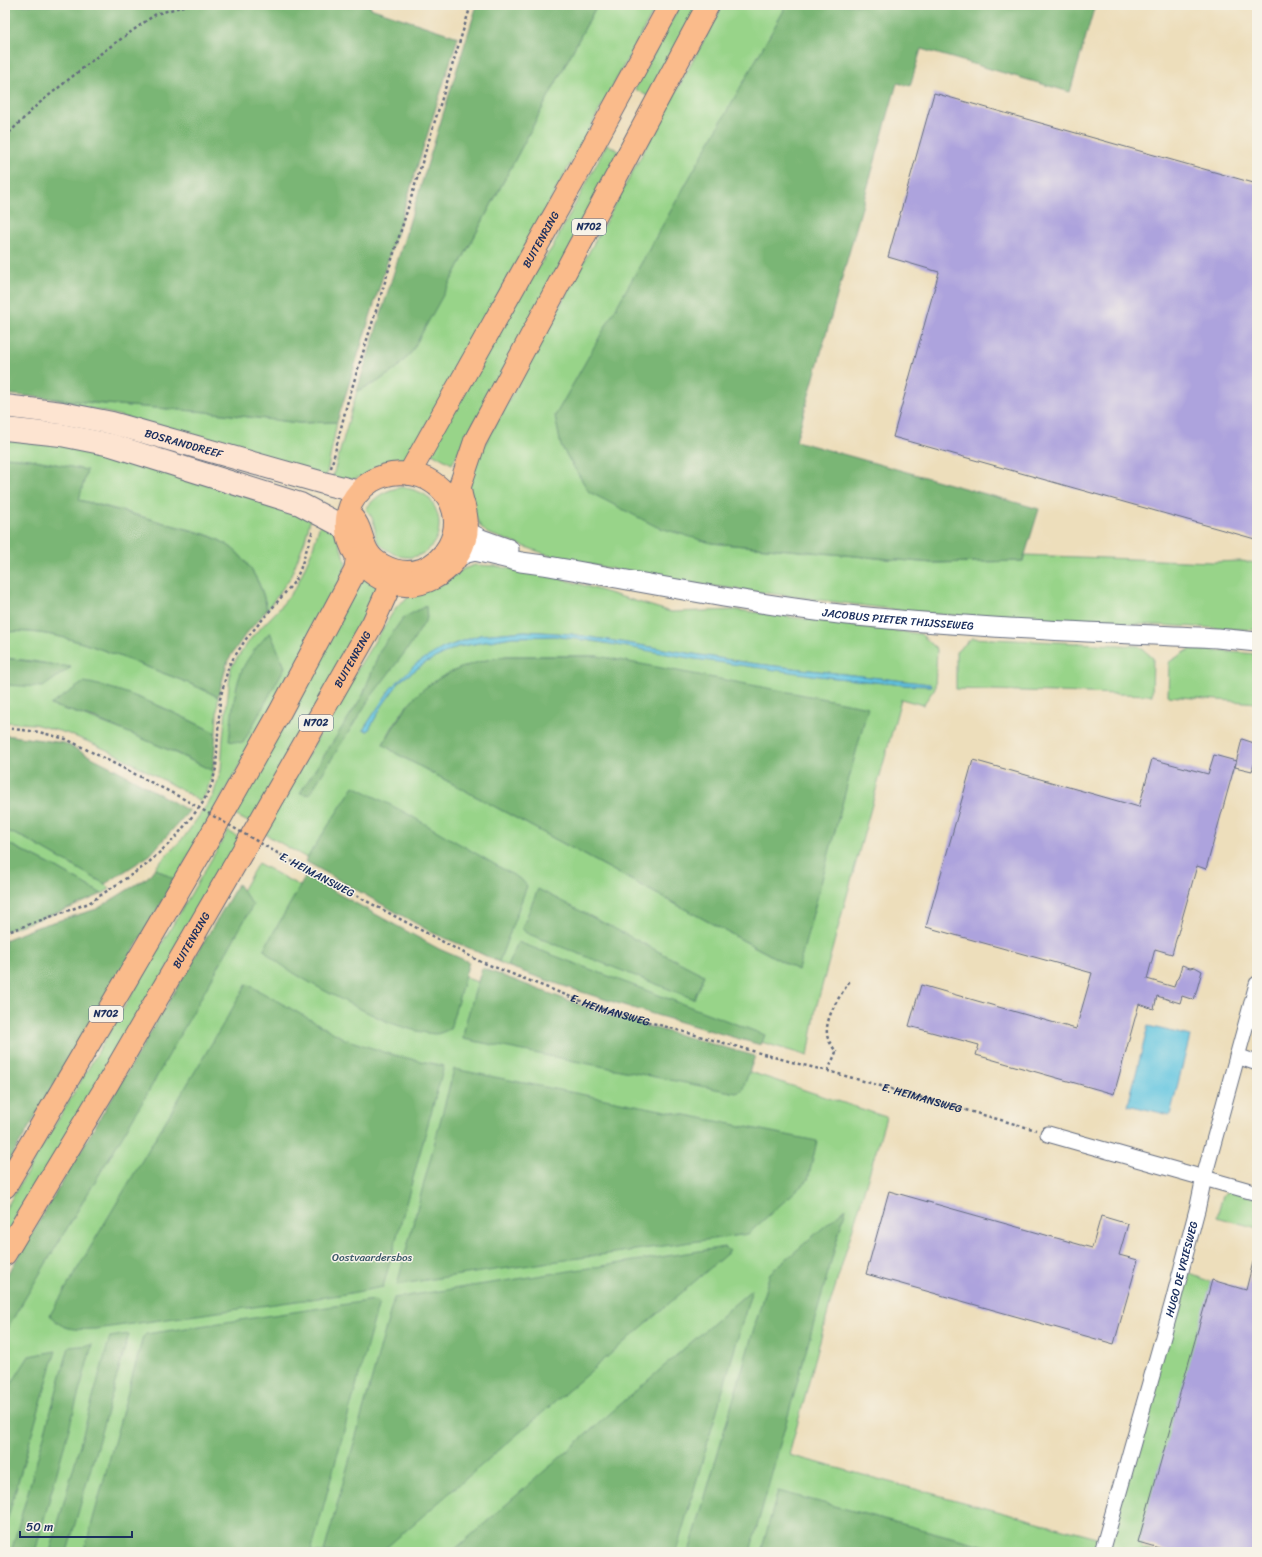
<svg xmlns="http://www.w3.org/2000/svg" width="1262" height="1557" font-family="Sriracha,sans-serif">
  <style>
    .green { fill: #98d489; stroke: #5a8274; fill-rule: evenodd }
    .forest { fill: #7ab675; stroke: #4a726a }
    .water { fill: #63c6e1; stroke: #3f7aa0 }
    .building { fill: #ada3dd }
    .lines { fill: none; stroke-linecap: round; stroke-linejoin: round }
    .minor-casing { stroke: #646c7f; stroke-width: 17 }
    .tertiary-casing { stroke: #646c7f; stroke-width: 21 }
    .secondary-casing { stroke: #646c7f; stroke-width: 24 }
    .trunk-casing { stroke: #646c7f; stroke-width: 24 }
    .path { stroke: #646c7f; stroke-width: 2.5; stroke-dasharray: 3 3; stroke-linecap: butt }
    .minor { stroke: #fff; stroke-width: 15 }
    .tertiary { stroke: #fff; stroke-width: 19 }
    .secondary { stroke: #fde4d1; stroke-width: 22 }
    .trunk { stroke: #fabb8b; stroke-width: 22 }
    .path-bridge { stroke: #646c7f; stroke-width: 2.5; stroke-dasharray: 3 3; stroke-linecap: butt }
    .labels { text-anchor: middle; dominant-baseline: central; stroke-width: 3; stroke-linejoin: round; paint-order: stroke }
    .shield { fill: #f7f3e8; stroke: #5d6a87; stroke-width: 1 }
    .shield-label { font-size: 10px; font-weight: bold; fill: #1b2f5e }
    .street-label { font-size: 11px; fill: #1b2f5e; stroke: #f7f3e8 }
    .park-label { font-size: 11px; fill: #3a5869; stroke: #f7f3e8 }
  </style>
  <rect width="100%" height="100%" fill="#f7f3e8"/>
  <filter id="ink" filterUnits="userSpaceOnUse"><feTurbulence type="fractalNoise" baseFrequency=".025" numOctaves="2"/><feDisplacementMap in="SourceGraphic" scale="8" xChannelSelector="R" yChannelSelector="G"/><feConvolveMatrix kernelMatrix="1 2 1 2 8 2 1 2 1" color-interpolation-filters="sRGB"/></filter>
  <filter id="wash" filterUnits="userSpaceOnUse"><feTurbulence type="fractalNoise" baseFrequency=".012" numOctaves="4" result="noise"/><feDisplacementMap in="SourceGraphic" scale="16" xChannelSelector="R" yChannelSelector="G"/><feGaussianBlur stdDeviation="0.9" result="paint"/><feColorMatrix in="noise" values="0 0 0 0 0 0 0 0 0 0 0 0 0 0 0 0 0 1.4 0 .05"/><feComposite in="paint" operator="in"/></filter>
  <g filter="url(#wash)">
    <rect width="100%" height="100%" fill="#eddebb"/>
    <g class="green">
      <path d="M597,5H657L461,364L407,459C397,465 387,467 377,470C358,478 353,482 332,479L357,391L377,382L396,369L453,277Z"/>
      <polygon points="680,5 701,5 651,98 635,89"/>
      <polygon points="723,5 780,5 784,10 711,543 932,563 1023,561 1025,555 1212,562 1241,561 1257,563 1257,630 928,614 658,579 548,555 487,533 481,527 474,514 469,486 479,455"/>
      <polygon points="607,144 622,153 452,464 430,452 502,317 552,248"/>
      <polygon points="52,399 105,404 207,412 299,423 337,422 326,478 173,429"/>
      <path d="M5,434L96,446L311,517L305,540L290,578L267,610C263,587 251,564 233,549C216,535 192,530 171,525C140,516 110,507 79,500L56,464L30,459L5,457Z"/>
      <path d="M402,487C411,489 420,491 428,497C431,500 434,505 436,510C448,538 423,567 394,554C389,551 383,548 379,543C374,537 376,530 374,523C373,518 369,513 366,509C375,496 386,490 402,487Z"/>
      <polygon points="321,521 332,527 339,542 346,564 338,590 175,880 155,868 185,836 213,796 221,770 223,738 231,667 252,637 278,610 296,587 312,551"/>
      <path d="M475,565L496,566L553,576L671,612L737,610L921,634L937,649L935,688L923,705L901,699L816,1008L808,1056L507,966L433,930L263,833L361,663L397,606L414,593L441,585L463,569ZM525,631L571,634L749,663L930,684V686L904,685L827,677L599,642L554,636L512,637L457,647L425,663L400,681L382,706L368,731L363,730L391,688L443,648L480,635ZM506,656H598L798,970L397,754L383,744C392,727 404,706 419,693C442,673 476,661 506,656Z"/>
      <polygon points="366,577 383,589 252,824 233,814 359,578"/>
      <path d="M5,632C52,628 98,648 142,665C167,675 194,684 218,697L216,733L162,707L130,695L51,705C107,722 160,745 213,771L207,791L201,801L118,755L89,742L66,733L34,724L5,722V685H15L71,668L32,661L5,658Z"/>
      <polygon points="972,638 1139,646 1153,658 1152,695 956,689 956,652"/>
      <polygon points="1190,649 1257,654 1257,703 1168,696 1169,662"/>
      <polygon points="5,830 26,839 105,884 110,889 102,894 55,867 5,842"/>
      <polygon points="228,831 243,840 5,1243 5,1210"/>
      <polygon points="258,863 469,979 886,1117 831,1301 789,1455 1101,1539 1098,1552 5,1552 5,1306"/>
      <polygon points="1230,1191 1257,1198 1257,1228 1217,1217 1223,1195"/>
      <polygon points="1185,1272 1216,1284 1141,1548 1154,1552 1105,1552"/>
    </g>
    <g class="forest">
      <polygon points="5,5 370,5 370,8 458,37 337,422 299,423 207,412 105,404 5,394"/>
      <polygon points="477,5 597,5 453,277 411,353 396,369 377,382 357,391"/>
      <polygon points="780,5 1095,5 1070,92 921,49 910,86 897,83 796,441 1039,509 1023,561 932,563 711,543 657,527 589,492 561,446 555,416 784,10"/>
      <path d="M5,457L30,459L87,470L79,500C110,508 140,516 171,525C192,531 216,535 233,549C251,564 263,587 267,610L245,635L228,660L218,697C194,684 167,675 142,665C98,648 52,628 5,632Z"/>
      <polygon points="426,606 427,618 412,643 370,698 309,795 300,793 363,695 380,650 403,618"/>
      <path d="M270,632L285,667L243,743L229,741C232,718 233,692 242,670C248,656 260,643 270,632Z"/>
      <path d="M506,656H598L868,707L798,970L397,754L383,744C394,727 404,707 419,693C442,672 475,661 506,656Z"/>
      <polygon points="5,658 71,667 43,687 5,685"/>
      <path d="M84,682C131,690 174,713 216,733L213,771L176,753L94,718L50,705Z"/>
      <polygon points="5,735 64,743 117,770 189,811 150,855 105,884 26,839 5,830"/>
      <polygon points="354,786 406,813 522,880 527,886 499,962 469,948 433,933 305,861"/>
      <polygon points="5,842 55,867 102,894 70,908 5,931"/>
      <polygon points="155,868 175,880 5,1168 5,940 37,927 97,909 148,877"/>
      <path d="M306,876L439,949L469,962L450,1029C445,1031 440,1034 435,1034C420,1033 402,1027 388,1022C363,1011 276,969 264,949Z"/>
      <polygon points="238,884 253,905 142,1103 5,1332 5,1279"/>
      <polygon points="538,889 704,975 694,999 526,933 522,928"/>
      <path d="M518,942L765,1035L761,1045C676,1021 590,997 507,966Z"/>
      <polygon points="482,968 604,1014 755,1056 742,1091 736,1093 463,1039 465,1025"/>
      <path d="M247,984L345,1039L393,1055L444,1066L383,1287L340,1295L96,1329C77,1330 62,1331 50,1315Z"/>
      <polygon points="454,1069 817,1141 808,1180 748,1234 432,1279 397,1285"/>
      <polygon points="846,1208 750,1552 689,1552 770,1273"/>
      <polygon points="725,1247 730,1251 381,1552 324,1552 394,1298"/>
      <polygon points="752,1289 676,1552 452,1552"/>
      <polygon points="374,1300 379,1302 311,1552 84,1552 143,1337 146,1334"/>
      <polygon points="129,1334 67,1552 50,1552 110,1337"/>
      <polygon points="92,1345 35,1552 11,1552 69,1347"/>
      <polygon points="56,1351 55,1354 5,1527 5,1394 29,1356"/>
      <polygon points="778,1491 1008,1552 761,1552"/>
    </g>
    <g class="water">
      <polygon points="525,631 571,634 749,663 930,684 931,686 904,685 827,677 695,659 599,642 554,636 512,637 457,647 425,663 400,681 382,706 368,731 363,730 391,688 416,664 443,648 480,635"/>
      <polygon points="1148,1026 1190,1036 1170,1115 1128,1105"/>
    </g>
    <g id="blocks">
      <g class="building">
        <polygon points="934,93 1257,184 1257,530 1255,539 893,437 939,272 888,257"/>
        <polygon points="1242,739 1257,744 1257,761 1255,761 1252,771 1235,767"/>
        <polygon points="1214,755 1236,761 1206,869 1197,866 1172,954 1155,949 1147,979 1174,987 1176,980 1178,978 1182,965 1190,968 1195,967 1202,971 1194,1000 1182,996 1180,1003 1157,996 1154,1009 1139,1004 1114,1094 976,1055 979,1045 909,1026 921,985 1076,1029 1092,973 926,927 973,760 1139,807 1152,759 1208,774"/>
        <polygon points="889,1191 1092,1248 1101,1216 1128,1224 1119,1255 1138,1260 1114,1344 866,1274"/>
        <polygon points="1253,1262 1257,1262 1257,1552 1173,1552 1138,1542 1212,1280 1246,1290"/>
      </g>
    </g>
  </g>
  <g filter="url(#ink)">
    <use href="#blocks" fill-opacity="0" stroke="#646c7f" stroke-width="1"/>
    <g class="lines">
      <defs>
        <g id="minor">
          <polyline points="1237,1056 1257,1063"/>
          <polyline points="1048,1134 1257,1193"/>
          <path id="s2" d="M1102,1552L1172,1305L1198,1206L1204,1177L1257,984"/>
        </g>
        <g id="tertiary">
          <polyline points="466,531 481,539 509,549"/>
          <path id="s3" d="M458,557L467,553L475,551L521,562L543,565C642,582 740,602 839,614C965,628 1091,632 1217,638L1257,642"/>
        </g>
        <g id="secondary">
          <path id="s4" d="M5,406L62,413L112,423L327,484L359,492"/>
          <polyline points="5,429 61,435 111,445 300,504 342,526 347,532"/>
        </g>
        <g id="trunk">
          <path id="s5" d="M409,474L579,171L670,5"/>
          <path d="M348,514C367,528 357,552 382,565C440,597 487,511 427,479C410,471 389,471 372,481C311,520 372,611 434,578C449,570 460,556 465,539C468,529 467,517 464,506C462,499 460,494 460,486L475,441L708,5"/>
          <polyline points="5,1187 207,842 280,712 355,571 357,558"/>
          <path id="s6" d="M5,1254L107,1085L259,823L373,623L391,583L397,576L402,574"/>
        </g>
      </defs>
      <use href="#minor" class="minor-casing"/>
      <use href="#tertiary" class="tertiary-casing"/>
      <use href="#secondary" class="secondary-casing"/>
      <use href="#trunk" class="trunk-casing"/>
      <g class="path">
        <polyline points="5,137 37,105 104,51 156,14 188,5"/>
        <polyline points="331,468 347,404 471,5"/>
        <polyline points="5,728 39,732 66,739 182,798"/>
        <path id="s1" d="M293,862L479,961L599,1008L799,1064L828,1071L1036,1130"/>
        <polyline points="5,933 89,903 146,865 175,838 202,804 212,784 216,768 220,699 229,665 246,639 295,581 300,570 313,530"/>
        <path d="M828,1071L836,1052C833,1047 828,1041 827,1035C825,1015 841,995 851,979"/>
      </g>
      <use href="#minor" class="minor"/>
      <use href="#tertiary" class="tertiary"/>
      <use href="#secondary" class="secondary"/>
      <use href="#trunk" class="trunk"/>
      <polyline class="path-bridge" points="182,798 293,862"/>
    </g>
  </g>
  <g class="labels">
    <g class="shield">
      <rect x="572" y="219" width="34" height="16" rx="3"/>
      <rect x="299" y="715" width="34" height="16" rx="3"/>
      <rect x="89" y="1006" width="34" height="16" rx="3"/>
    </g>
    <g class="shield-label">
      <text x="589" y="227">N702</text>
      <text x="316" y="723">N702</text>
      <text x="106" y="1014">N702</text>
    </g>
    <g class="street-label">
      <text stroke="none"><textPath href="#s5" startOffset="269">BUITENRING</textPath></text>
      <text stroke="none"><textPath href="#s4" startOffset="183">BOSRANDDREEF</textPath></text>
      <text stroke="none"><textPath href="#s3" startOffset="447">JACOBUS PIETER THIJSSEWEG</textPath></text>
      <text stroke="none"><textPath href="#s6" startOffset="689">BUITENRING</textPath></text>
      <text transform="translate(317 875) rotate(28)">E. HEIMANSWEG</text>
      <text stroke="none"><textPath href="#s6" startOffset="365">BUITENRING</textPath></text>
      <text stroke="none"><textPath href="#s1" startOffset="351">E. HEIMANSWEG</textPath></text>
      <text stroke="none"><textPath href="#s1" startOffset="675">E. HEIMANSWEG</textPath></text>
      <text stroke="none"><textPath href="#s2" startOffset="294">HUGO DE VRIESWEG</textPath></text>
    </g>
    <g class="park-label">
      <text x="372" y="1257">Oostvaardersbos</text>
    </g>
  </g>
  <rect width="1262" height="1557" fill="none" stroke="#f7f3e8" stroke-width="20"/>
  <path d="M20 1531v6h112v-6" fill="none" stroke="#1b2f5e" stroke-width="2"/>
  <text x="26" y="1531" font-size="12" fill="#1b2f5e" stroke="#f7f3e8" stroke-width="3" paint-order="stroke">50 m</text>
</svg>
